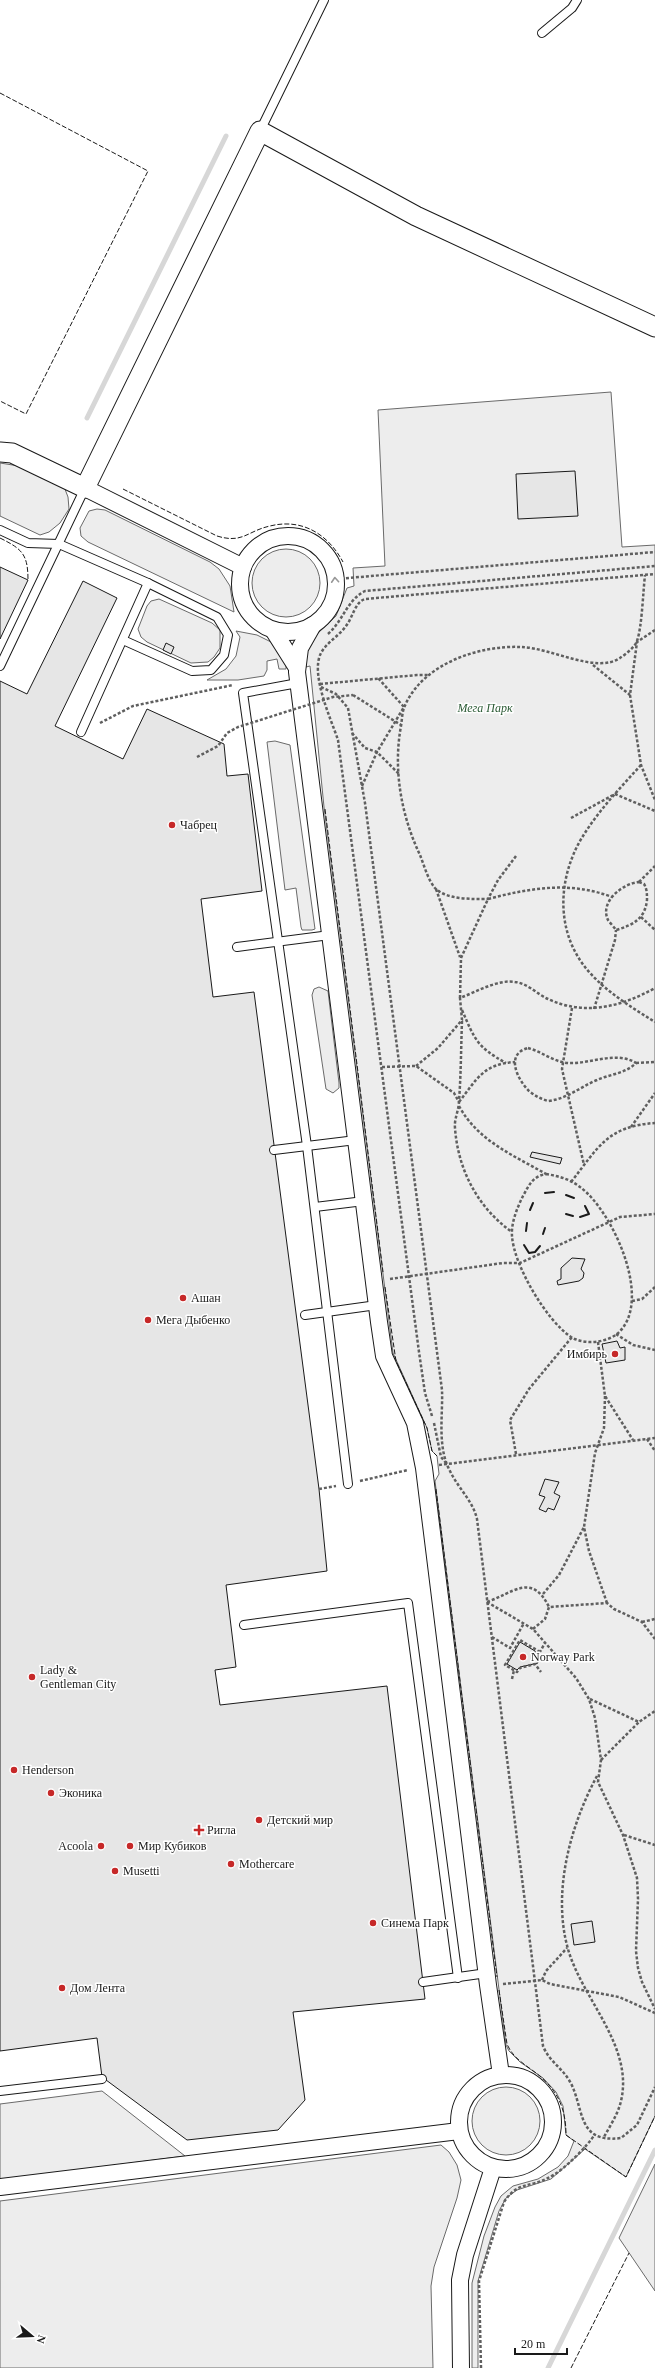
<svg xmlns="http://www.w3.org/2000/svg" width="655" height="2368" font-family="'Times New Roman',serif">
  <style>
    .built { fill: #ededed; stroke: #6a6a6a }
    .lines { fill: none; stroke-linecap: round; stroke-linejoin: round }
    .stream { stroke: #d7d7d7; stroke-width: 5 }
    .building { fill: #e6e6e6; stroke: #1a1a1a }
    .service-casing { stroke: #1a1a1a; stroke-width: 10 }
    .minor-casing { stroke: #1a1a1a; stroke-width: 18 }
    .tertiary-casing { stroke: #1a1a1a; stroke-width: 21 }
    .path { stroke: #5f5f5f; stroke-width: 2.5; stroke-dasharray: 3 2; stroke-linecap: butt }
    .service { stroke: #fff; stroke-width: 8 }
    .minor { stroke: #fff; stroke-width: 16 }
    .tertiary { stroke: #fff; stroke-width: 19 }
    .path-bridge { stroke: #5f5f5f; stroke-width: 2.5; stroke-dasharray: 3 2; stroke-linecap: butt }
    .fence { stroke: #1a1a1a; stroke-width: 1; stroke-dasharray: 5 2; stroke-linecap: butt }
    .wall { stroke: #1a1a1a; stroke-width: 2 }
    .oneway { stroke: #989898 }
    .poi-dot { fill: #c62828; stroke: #fff; stroke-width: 1.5 }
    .labels { text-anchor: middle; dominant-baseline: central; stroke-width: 3; stroke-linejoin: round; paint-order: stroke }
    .park-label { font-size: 12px; font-style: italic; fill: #2b5a34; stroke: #fff }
    .poi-label { font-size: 12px; fill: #1a1a1a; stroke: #fff; text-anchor: start }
  </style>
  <rect width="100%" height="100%" fill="#fff"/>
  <g class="built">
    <polygon points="611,392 622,547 655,545 655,2116 626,2177 585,2149 551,2179 517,2190 506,2198 499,2211 478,2281 478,2368 472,2368 472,2283 484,2236 495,2207 501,2196 513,2186 538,2179 558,2167 568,2156 574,2141 566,2135 563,2106 556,2092 543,2078 520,2062 509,2051 506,2045 436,1489 435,1481 439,1474 437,1456 432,1451 427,1428 393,1353 324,807 310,666 306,667 306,652 316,635 336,616 347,588 354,586 353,568 385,566 378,410"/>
    <polygon points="0,463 19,466 63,484 68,497 69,509 60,523 49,532 40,535 0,516"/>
    <polygon points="97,509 105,510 210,562 219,569 230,586 234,612 88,542 81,536 80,528 89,511"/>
    <circle cx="286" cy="583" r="34"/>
    <polygon points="159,599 212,623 220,630 220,648 214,657 208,662 191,663 147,642 141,637 138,629 147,606 151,601"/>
    <polygon points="236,631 257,635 275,644 286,663 286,669 279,669 277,659 267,661 267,670 264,676 238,680 207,680 226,669 236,656 240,637"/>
    <polygon points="275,741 290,745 315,929 312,930 302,930 301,927 296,888 285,890 267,742"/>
    <polygon points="319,987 328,991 339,1083 339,1088 333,1093 326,1089 312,995 314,989"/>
    <circle cx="506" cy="2121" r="34"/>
    <polygon points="102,2091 185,2156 0,2180 0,2104"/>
    <polygon points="441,2145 449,2152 457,2165 461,2180 457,2198 434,2267 431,2286 433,2368 0,2368 0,2201"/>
    <polygon points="655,2164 655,2291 619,2238"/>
  </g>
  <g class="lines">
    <g class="stream">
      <polyline points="87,418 226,136"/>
      <polyline points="548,2368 655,2150"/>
    </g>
  </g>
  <g class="building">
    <polygon points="575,471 578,516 518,519 516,474"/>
    <polygon points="0,567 28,580 0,639"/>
    <polygon points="83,581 117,598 55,726 123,759 147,709 224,744 227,776 248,774 262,891 201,899 213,997 254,992 319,1489 327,1571 226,1585 236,1667 215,1670 220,1705 387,1686 425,1999 293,2012 305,2100 278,2130 187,2140 102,2077 97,2038 0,2051 0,681 27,694"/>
    <polygon points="166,643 174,647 171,654 163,650"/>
    <polygon points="532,1152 562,1158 560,1164 530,1157"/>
    <polygon points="572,1258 585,1259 581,1269 584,1273 583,1278 579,1281 558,1285 557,1281 561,1279 561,1268"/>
    <polygon points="617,1341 620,1348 625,1347 625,1360 606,1363 602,1344"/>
    <polygon points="545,1479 559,1482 554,1493 560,1496 554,1510 548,1508 546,1512 539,1509 545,1497 539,1495"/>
    <polygon points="520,1642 535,1651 538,1663 520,1667 517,1670 507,1664"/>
    <polygon points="592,1921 595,1942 574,1945 571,1924"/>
  </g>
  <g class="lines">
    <defs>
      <g id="service">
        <polyline points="542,33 572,8 577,0"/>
        <polyline points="260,131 324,0"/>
        <polyline points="0,530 28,543 59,544 148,583 217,617 228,635 224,655 211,670 192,671 123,640"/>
        <polyline points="0,666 85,488"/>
        <polyline points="298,683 243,693 307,1146 348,1484"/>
        <polyline points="81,732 148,583"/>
        <polyline points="237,947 330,935"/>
        <polyline points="274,1150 356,1140"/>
        <polyline points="315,1207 364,1201"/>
        <polyline points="305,1315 377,1305"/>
        <polyline points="244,1625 408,1603 458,1978"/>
        <polyline points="423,1982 487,1973"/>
        <polyline points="0,2091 102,2079"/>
      </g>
      <g id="minor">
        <polyline points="85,488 243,567"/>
        <circle cx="288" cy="584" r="48"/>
        <polyline points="313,625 300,648 297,672 379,1322 384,1356 415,1423 424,1468 488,1985 501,2075"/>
        <polyline points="273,630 297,668"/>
        <circle cx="506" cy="2122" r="47"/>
        <polyline points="0,2187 459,2131"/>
        <polyline points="461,2368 460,2280 465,2255 493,2168"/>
      </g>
      <polyline id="tertiary" points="0,452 12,453 85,488 260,131 416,216 655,327"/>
    </defs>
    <use href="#service" class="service-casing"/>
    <use href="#minor" class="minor-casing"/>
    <use href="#tertiary" class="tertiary-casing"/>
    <g class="path">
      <polyline points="336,579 655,552"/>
      <polyline points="655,630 637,642 630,695 641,765 655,800"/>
      <path d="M328,634C343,621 347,600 365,591L655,566"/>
      <polyline points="593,665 630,695"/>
      <polyline points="320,684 417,675 428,675"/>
      <path d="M321,687L336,694L348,708L365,803L442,1390C443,1416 437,1447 450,1471C458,1488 473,1501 477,1519L543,2046C549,2061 561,2067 569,2080C585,2106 575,2144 621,2138L637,2125L655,2087"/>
      <polyline points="353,695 401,725"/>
      <polyline points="100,723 133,706 233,685"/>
      <polyline points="352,733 365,748 377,752 399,774"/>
      <path d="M641,765C621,787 599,810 583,836C558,876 555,929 585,967C603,990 631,1007 655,1022"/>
      <polyline points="362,786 377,752 404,707 378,678"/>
      <polyline points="571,818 615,794 655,811"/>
      <path d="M516,856L498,880L488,899C473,899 446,900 435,888C428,880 424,865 420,855C401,815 393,769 401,726C402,720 402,713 404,708C421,664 479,645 521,647C552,648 596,674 620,658C626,654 635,647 637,641C642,627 643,592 645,575"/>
      <path d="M639,882L644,884C647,889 647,894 647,900C645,919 633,925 616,930C614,927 610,923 608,920C599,901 624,883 639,882Z"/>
      <polyline points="639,882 655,866"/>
      <polyline points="436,889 460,957"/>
      <polyline points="641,917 655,930"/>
      <path d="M460,998L461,958L488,899C530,888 570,881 612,897"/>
      <polyline points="572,1008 562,1069 584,1165"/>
      <polyline points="594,1009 615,940 616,930"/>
      <path d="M462,1010C475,1040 477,1047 506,1063"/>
      <path d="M462,1021C461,1048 461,1074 459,1101C459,1110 454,1119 455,1128C458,1170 478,1208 512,1232"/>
      <path d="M528,1048C543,1052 556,1064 572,1063C593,1063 617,1051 636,1063C625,1074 610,1074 597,1080C580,1087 567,1099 548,1101C541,1099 535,1096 529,1091C517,1079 505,1054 528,1048Z"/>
      <polyline points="636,1063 655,1062"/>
      <path d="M416,1066L438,1048L462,1020L460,998C476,992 498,979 515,982C527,983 537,994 548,999C584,1016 621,1007 655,988"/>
      <polyline points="382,1067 416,1066 454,1093 459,1102"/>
      <path d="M459,1102C477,1079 483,1064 515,1062"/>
      <path d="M459,1106C478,1141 513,1155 546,1174"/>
      <polyline points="631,1127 655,1093"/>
      <path d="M546,1174C558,1176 570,1179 580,1187C612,1210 655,1302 617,1334C605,1343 584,1345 571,1337C547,1321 514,1266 512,1236C511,1223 517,1208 523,1196C529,1185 533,1176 546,1174Z"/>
      <path d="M571,1182C598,1148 607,1126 655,1123"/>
      <polyline points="390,1279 503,1263 520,1263 620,1217 655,1214"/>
      <polyline points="632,1301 642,1299 655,1287"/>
      <polyline points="616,1334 633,1345 655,1350"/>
      <polyline points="598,1342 605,1396 633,1440"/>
      <polyline points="605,1396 604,1428 595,1453 584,1527 589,1551 607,1603"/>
      <path d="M432,1416L425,1393L419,1352L338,740C331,719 310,674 321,653C327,642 339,636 346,626C353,617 355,602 365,599L655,574"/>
      <polyline points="434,1423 441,1457 446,1463"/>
      <polyline points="647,1439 655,1451"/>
      <polyline points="516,1454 510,1420 529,1389 572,1337"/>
      <polyline points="439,1465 655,1438"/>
      <polyline points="360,1481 408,1470"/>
      <polyline points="319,1489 336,1486"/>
      <polyline points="543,1594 559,1575 584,1527"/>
      <polyline points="487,1602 533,1629 576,1678 589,1699 595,1718 601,1760 598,1782 623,1835 637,1878 638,1899 636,1951 638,1968 642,1982 655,2009"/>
      <path d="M487,1602C513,1593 532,1572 549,1607"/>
      <polyline points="642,1622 655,1619"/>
      <polyline points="533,1629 545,1619 549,1607 607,1603 614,1609 642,1622 655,1639"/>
      <polyline points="492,1637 510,1648 524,1623"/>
      <polyline points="540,1652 520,1640 505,1665 517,1672 520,1668 535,1664 541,1672"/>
      <polyline points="537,1657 545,1643"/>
      <polyline points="512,1679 514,1670"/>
      <polyline points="590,1699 639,1722 655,1711"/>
      <polyline points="601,1760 639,1722"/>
      <path d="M597,1776C570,1826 552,1893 568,1949C582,1999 634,2046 621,2101C618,2114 610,2126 604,2137"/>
      <polyline points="624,1835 655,1845"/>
      <polyline points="542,1980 546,1971 567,1948"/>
      <polyline points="503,1984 542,1980 550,1984 619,1997 655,2013"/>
      <path d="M481,2368L479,2281L504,2202C518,2181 529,2188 548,2178C562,2172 587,2147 595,2134"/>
    </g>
    <use href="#service" class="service"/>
    <use href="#minor" class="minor"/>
    <use href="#tertiary" class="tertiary"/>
    <polyline class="path-bridge" points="197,757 218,746 227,733 238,727 333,697 353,695"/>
    <g class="fence">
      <polyline points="0,93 148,171 26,414 0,401"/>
      <path d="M123,489L217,536C243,544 247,531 270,526C302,518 328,534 343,562"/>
      <path d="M0,538C22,549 28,554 28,580"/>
      <polyline points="325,809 383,1272"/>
      <polyline points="385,1287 396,1361 427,1428 432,1451 437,1456"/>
      <polyline points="436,1489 497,1977"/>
      <path d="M499,1990L507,2044C512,2056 521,2062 532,2070C556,2087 566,2106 566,2135L626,2177L655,2116"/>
      <polyline points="571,2368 629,2253"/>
    </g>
    <g class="wall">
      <polyline points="545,1193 554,1192"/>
      <polyline points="566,1195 574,1198"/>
      <polyline points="530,1210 533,1203"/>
      <polyline points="566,1214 573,1216"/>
      <polyline points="580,1217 589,1214 585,1206"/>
      <polyline points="526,1231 527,1223"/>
      <polyline points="543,1234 545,1228"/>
      <polyline points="524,1245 529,1253 535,1252 540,1246"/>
    </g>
  </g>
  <defs><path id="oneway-chevron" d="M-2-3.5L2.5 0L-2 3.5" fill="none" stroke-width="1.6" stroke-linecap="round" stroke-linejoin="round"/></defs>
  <use class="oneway" href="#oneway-chevron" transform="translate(335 580) rotate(-94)"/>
  <g class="poi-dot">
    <circle cx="172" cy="825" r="4"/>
    <circle cx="183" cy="1298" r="4"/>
    <circle cx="148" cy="1320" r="4"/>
    <circle cx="615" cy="1354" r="4"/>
    <circle cx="523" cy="1657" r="4"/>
    <circle cx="32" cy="1677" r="4"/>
    <circle cx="14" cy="1770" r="4"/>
    <circle cx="51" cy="1793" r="4"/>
    <circle cx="259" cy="1820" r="4"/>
    <path d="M197 1824h4v4h4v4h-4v4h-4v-4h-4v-4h4z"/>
    <circle cx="101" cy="1846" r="4"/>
    <circle cx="130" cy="1846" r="4"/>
    <circle cx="231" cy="1864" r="4"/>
    <circle cx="115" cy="1871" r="4"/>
    <circle cx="373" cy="1923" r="4"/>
    <circle cx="62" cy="1988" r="4"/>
  </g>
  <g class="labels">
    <g class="park-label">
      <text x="485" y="708">Мега Парк</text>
    </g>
    <g class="poi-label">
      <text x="180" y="825">Чабрец</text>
      <text x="191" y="1298">Ашан</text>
      <text x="156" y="1320">Мега Дыбенко</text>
      <text x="607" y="1354" text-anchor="end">Имбирь</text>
      <text x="531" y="1657">Norway Park</text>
      <text x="40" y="1670">Lady &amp;<tspan x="40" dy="14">Gentleman City</tspan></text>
      <text x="22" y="1770">Henderson</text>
      <text x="59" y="1793">Эконика</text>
      <text x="267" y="1820">Детский мир</text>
      <text x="207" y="1830">Ригла</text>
      <text x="93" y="1846" text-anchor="end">Acoola</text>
      <text x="138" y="1846">Мир Кубиков</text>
      <text x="239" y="1864">Mothercare</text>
      <text x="123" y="1871">Musetti</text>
      <text x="381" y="1923">Синема Парк</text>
      <text x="70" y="1988">Дом Лента</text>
    </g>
  </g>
  <g transform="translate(32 2336) rotate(109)" stroke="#ffffff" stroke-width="3" paint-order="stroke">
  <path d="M0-3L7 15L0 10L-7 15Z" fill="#1a1a1a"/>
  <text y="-6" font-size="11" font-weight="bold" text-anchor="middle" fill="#1a1a1a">N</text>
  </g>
  <path d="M515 2348v6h52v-6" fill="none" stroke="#1a1a1a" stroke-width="2"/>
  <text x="521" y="2348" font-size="12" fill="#1a1a1a" stroke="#ffffff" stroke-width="3" paint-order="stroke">20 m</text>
</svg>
